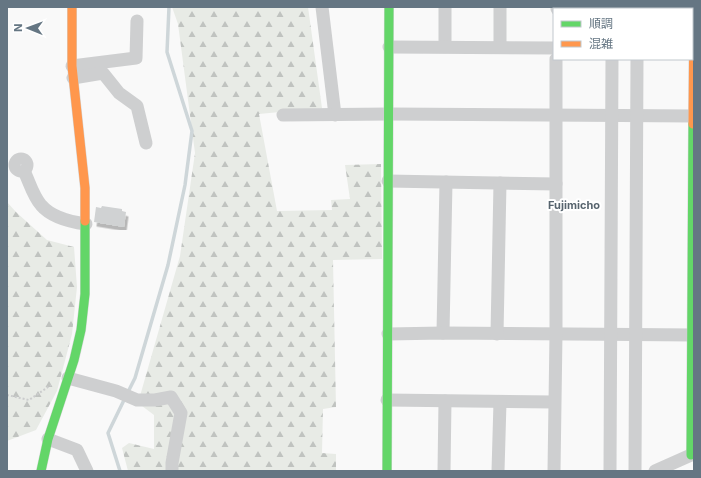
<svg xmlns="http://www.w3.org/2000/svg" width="701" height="478" font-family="Inter,'Noto Sans JP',sans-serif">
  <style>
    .forest { fill: url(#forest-firs) }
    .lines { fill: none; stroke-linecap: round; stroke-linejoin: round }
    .stream { stroke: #ced6d9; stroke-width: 3.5 }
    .building { fill: #d0d2d3; filter: url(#shadow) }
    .fast-casing { stroke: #d5d6d7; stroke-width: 10 }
    .slow-casing { stroke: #d5d6d7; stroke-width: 10 }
    .path { stroke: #cbcccd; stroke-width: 2; stroke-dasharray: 2 2; stroke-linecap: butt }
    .street { stroke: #cecfd0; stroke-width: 13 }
    .fast { stroke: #63d668; stroke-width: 9 }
    .slow { stroke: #ff974d; stroke-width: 9 }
    .labels { text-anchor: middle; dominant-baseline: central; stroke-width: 4; stroke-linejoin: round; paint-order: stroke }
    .neighbourhood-label { font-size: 11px; font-weight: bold; fill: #57646e; stroke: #fff }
  </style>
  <defs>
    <pattern id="forest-firs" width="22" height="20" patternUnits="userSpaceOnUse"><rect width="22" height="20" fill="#e8ebe6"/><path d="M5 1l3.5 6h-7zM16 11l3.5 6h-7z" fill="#c0c3c0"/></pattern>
    <filter id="shadow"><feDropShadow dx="2.5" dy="4.5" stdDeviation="0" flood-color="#0004"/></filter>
  </defs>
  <rect width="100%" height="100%" fill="#f9f9f9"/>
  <g class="forest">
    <polygon points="172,7 308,7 322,108 259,114 277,211 332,210 331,200 350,199 345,165 381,164 382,259 333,260 336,407 323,409 322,453 336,454 336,471 128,471 122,448 129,443 154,449 154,415 138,403 180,256 195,153 178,24"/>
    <polygon points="7,202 16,212 47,240 74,247 77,287 72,334 57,391 36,430 7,441"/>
  </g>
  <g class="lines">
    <g class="stream">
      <polyline points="128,392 135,378 168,265 185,185 192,131 167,52 169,7"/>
      <polyline points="120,471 108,433 125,398"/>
    </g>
  </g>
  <polygon class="building" points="102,206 122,209 122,211 126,212 124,227 94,222 96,207 101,208"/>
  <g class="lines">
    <defs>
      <g id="fast">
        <polyline points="691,455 693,124"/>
        <polyline points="41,471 48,439 74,360 81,330 85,294 85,221"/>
        <polyline points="387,471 389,7"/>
      </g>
      <g id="slow">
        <polyline points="72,7 72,66 85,188 85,221"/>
        <polyline points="693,124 694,7"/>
      </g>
    </defs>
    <use href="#fast" class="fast-casing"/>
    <use href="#slow" class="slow-casing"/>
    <polyline class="path" points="7,395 29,400 51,385"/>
    <g class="street">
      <polyline points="322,7 335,115"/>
      <polyline points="500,7 500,47"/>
      <polyline points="557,9 557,7"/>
      <polyline points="612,9 612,7"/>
      <polyline points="637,9 637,7"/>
      <polyline points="445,46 445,7"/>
      <polyline points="389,47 554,48"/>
      <polyline points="72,66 136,58 137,21"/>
      <polyline points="73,78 103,73 119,93 137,106 146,143"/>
      <polyline points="283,115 390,114 694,116"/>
      <circle cx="21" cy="165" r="6"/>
      <path d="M24,171C29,181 33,196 41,205C51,217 71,222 86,224"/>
      <polyline points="388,181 556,184"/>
      <polyline points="443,333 446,182"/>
      <polyline points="388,334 443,333 694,335"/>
      <polyline points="497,334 500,183"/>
      <polyline points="68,378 116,391 137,400 155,400 171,397 181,413 172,463 172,471"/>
      <polyline points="387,400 554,402"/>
      <polyline points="48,439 77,450 87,471"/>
      <polyline points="444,471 445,401"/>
      <polyline points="498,471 500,402"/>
      <polyline points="554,471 556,334 556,59"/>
      <polyline points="610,471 612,59"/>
      <polyline points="635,471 637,59"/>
      <polyline points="655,471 691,455 694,449"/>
    </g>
    <use href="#fast" class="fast"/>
    <use href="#slow" class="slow"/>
  </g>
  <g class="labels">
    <g class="neighbourhood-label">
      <text x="574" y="205">Fujimicho</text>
    </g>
  </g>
  <rect width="701" height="478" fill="none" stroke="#657683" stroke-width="16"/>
  <rect x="553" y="8" width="140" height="52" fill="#ffffff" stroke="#c1c8cd"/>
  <rect x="561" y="21" width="20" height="6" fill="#63d668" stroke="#c1c8cd"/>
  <text x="589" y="28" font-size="12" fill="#657683">順調</text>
  <rect x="561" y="41" width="20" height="6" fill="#ff974d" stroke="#c1c8cd"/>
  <text x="589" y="48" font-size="12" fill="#657683">混雑</text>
  <g transform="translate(28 28) rotate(271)" stroke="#ffffff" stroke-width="3" paint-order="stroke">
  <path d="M0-3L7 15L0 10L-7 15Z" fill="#657683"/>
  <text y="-6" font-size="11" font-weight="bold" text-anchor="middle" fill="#657683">N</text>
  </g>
</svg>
